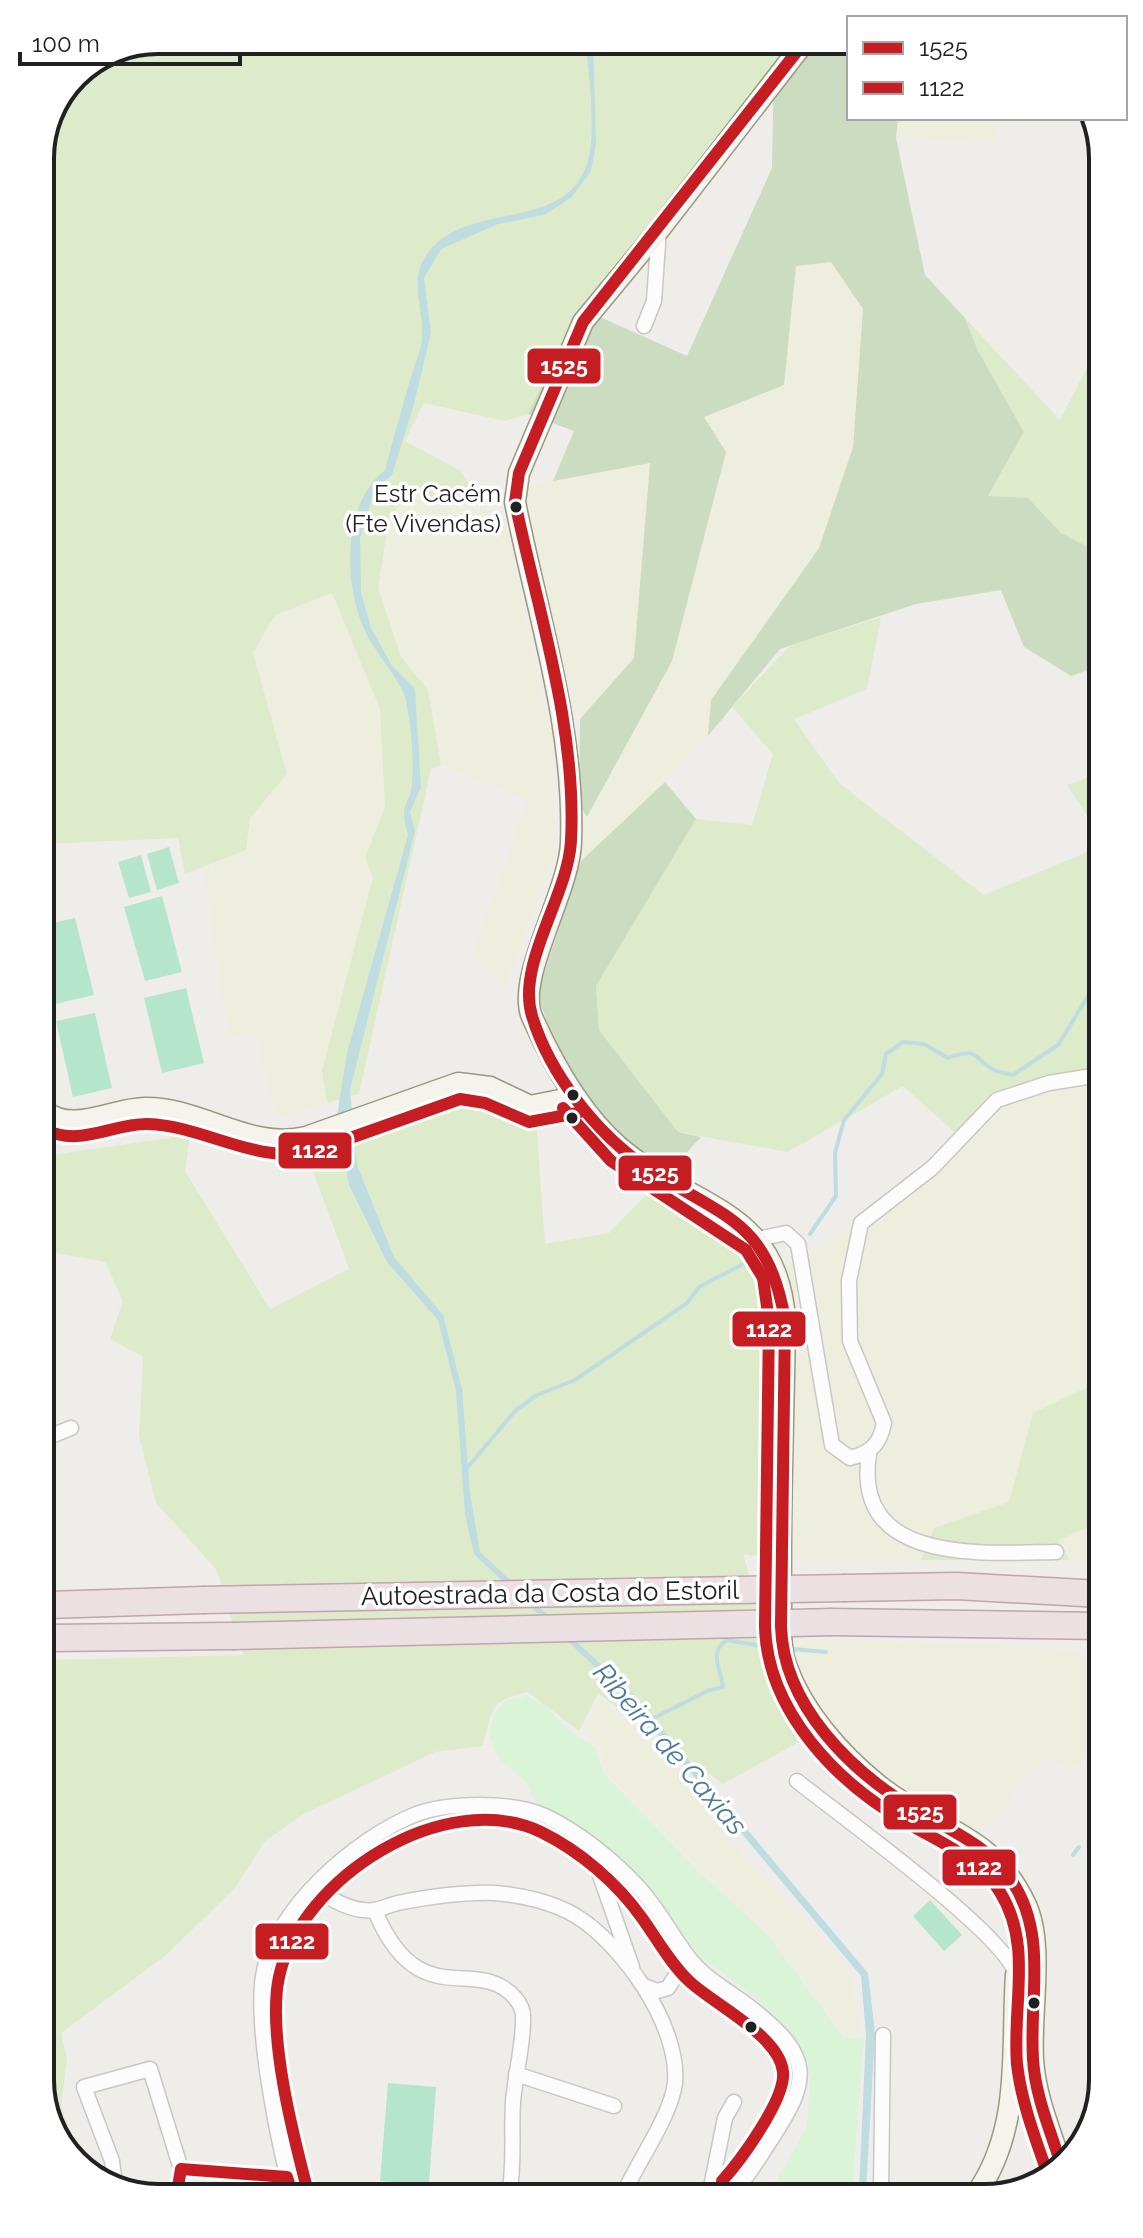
<svg xmlns="http://www.w3.org/2000/svg" width="1143" height="2238" font-family="Raleway,sans-serif">
  <style>
    .farmland { fill: #eeeede }
    .grass { fill: #ddebca }
    .forest { fill: #ccdcc0 }
    .park { fill: #d9f4d7 }
    .pitch { fill: #b6e5ce }
    .water { fill: #bfdce1 }
    .lines { fill: none; stroke-linecap: round; stroke-linejoin: round }
    .stream { stroke: #bfdce1; stroke-width: 4 }
    .street-casing { stroke: #c8c7c6; stroke-width: 17 }
    .secondary-casing { stroke: #999982; stroke-width: 23 }
    .highway-casing { stroke: #c4a2ae; stroke-width: 29 }
    .street { stroke: #fdfcfc; stroke-width: 14 }
    .secondary { stroke: #f4f4ed; stroke-width: 20 }
    .highway { stroke: #ebe0e2; stroke-width: 26 }
    .highway-bridge-casing { stroke: #c4a2ae; stroke-width: 29; stroke-linecap: butt }
    .highway-bridge { stroke: #ebe0e2; stroke-width: 26 }
    .bus-1-casing { stroke: #fff; stroke-width: 18 }
    .bus-2-casing { stroke: #fff; stroke-width: 18 }
    .bus-1 { stroke: #c61d23; stroke-width: 12 }
    .bus-2 { stroke: #c61d23; stroke-width: 12 }
    .bus-dot { fill: #212121; stroke: #fff; stroke-width: 3 }
    .labels { text-anchor: middle; dominant-baseline: central; stroke-width: 7; stroke-linejoin: round; paint-order: stroke }
    .bus-label { font-size: 24px; fill: #212121; stroke: #fff; text-anchor: end }
    .street-label { font-size: 26px; fill: #212121; stroke: #fff }
    .water-label { font-size: 28px; font-style: italic; fill: #4879a0; stroke: #fff }
    .rim { fill: none; stroke: #212121; stroke-width: 4 }
    .line-badge { stroke: #fff; stroke-width: 3 }
    .badge-label { font-size: 22px; text-anchor: middle; font-weight: bold; fill: #fff }
  </style>
  <rect width="100%" height="100%" fill="#efedea"/>
  <g class="farmland">
    <polygon points="897,118 1001,118 996,143 896,138"/>
    <polygon points="831,262 863,309 853,447 819,548 711,699 708,736 632,816 581,861 579,805 587,816 672,661 703,417 784,385 795,266"/>
    <polygon points="651,462 634,658 580,719 553,634 522,487"/>
    <polygon points="411,491 504,515 552,739 555,856 505,986 472,957 527,800 441,765 428,690 401,657 378,588 389,518"/>
    <polygon points="332,592 380,710 385,806 365,858 373,877 322,1071 327,1103 277,1118 256,1033 229,1036 204,868 246,850 250,818 287,774 253,653 274,615"/>
    <polygon points="1099,1080 1100,1381 1033,1413 1009,1502 934,1528 921,1560 781,1559 778,1272 862,1222 997,1100"/>
    <polygon points="1101,1522 1101,1563 1070,1560 1058,1540"/>
    <polygon points="797,1639 1021,1645 1101,1656 1102,1748 1068,1769 1047,1758 1008,1789 1010,1803 980,1831 925,1808 831,1730 797,1670"/>
    <polygon points="600,1697 672,1760 709,1815 740,1852 837,1955 851,1980 859,2035 847,2037 760,1922 743,1911 681,1851 604,1770 602,1751 585,1727"/>
  </g>
  <g class="grass">
    <polygon points="158,40 787,40 774,64 656,222 580,308 528,414 505,421 424,403 405,441 461,471 472,490 465,505 411,491 389,519 378,588 401,657 428,690 441,765 431,769 359,1094 327,1103 322,1071 373,877 365,858 385,806 380,709 332,593 275,615 253,653 287,774 250,818 246,850 185,874 178,838 43,844 40,150 75,74"/>
    <polygon points="965,318 1060,420 1095,352 1096,551 1061,533 1028,498 988,497 1024,432 978,351"/>
    <polygon points="881,617 867,689 794,719 839,783 984,895 1097,848 1099,1080 997,1100 961,1138 903,1086 788,1152 678,1132 599,1030 596,986 696,819 752,825 773,754 732,707 790,646"/>
    <polygon points="1097,774 1097,831 1067,785"/>
    <path d="M462,1093L477,1094L536,1119L545,1244L609,1233L663,1178L774,1263L781,1559L743,1554L799,1742L723,1784L598,1693L579,1731L528,1692C489,1700 492,1710 483,1746L435,1752L304,1814L265,1841L234,1889L165,1956L61,2033L67,2059L61,2106L83,2169L49,2125L47,1660L243,1655L216,1569L156,1503L139,1436L143,1357L110,1339L123,1301L105,1262L56,1253L45,1226V1156L190,1135L185,1171L270,1309L349,1269L305,1149Z"/>
    <polygon points="1100,1381 1101,1522 1058,1540 1070,1560 921,1560 934,1528 1009,1502 1033,1413"/>
  </g>
  <g class="forest">
    <polygon points="787,40 849,40 849,118 898,118 896,138 925,275 965,318 978,351 1024,432 988,496 1028,498 1061,533 1096,551 1097,667 1071,676 1024,647 1001,590 916,604 780,649 708,736 711,700 819,548 853,447 863,309 831,262 796,266 784,385 704,417 726,452 672,661 587,817 579,805 580,719 634,658 650,463 553,481 574,431 528,414 580,308 687,356 772,168 774,64"/>
    <polygon points="665,782 696,819 596,986 599,1030 678,1132 701,1137 663,1178 575,1097 537,995 581,861"/>
  </g>
  <polygon class="park" points="527,1696 545,1705 566,1729 595,1747 604,1774 699,1872 766,1933 845,2039 864,2037 852,2191 753,2192 761,2183 773,2186 807,2127 810,2074 760,2001 700,1956 622,1858 540,1811 526,1782 498,1758 489,1734 494,1714 506,1700"/>
  <g class="pitch">
    <polygon points="169,847 179,883 157,890 147,854"/>
    <polygon points="141,855 151,892 129,898 118,862"/>
    <polygon points="162,896 182,972 145,981 124,907"/>
    <polygon points="75,918 94,995 51,1005 44,974 44,925"/>
    <polygon points="186,988 204,1063 162,1073 144,998"/>
    <polygon points="95,1013 112,1088 73,1097 56,1021"/>
    <polygon points="930,1900 962,1935 944,1951 913,1916"/>
    <polygon points="388,2083 436,2087 429,2184 380,2181"/>
  </g>
  <path class="water" d="M586,40H593L596,144L591,171L572,197L544,215L498,224L441,249L424,278L431,333L414,404L392,475L375,489L360,538L361,593L371,628L392,666L415,689L421,787L410,812L415,831L350,1090L357,1165L394,1257L443,1315L462,1389L470,1493L480,1552L633,1694L868,1973L875,2033L866,2191H859L866,2035L861,1976L628,1698L474,1554L465,1514L456,1391L438,1320L387,1262L349,1185L337,1116L347,1053L408,835C398,800 410,809 412,783C414,757 411,722 405,697C402,684 375,651 367,635C343,589 341,504 385,470C393,439 402,408 411,377C415,364 422,349 422,336C424,307 408,281 427,254C465,200 561,233 586,167C598,136 588,75 586,40Z"/>
  <g class="lines">
    <g class="stream">
      <polyline points="463,40 589,48"/>
      <path d="M810,1234L836,1196L835,1153L844,1120L882,1074L886,1054L903,1042L924,1044L948,1058C980,1046 973,1059 994,1070C999,1073 1008,1073 1013,1075L1058,1045L1098,980"/>
      <polyline points="467,1468 516,1410 537,1395 575,1380 687,1303 699,1287 751,1260"/>
      <polyline points="793,1649 826,1652"/>
      <path d="M650,1720L707,1691L723,1687C721,1670 708,1651 727,1640L766,1647"/>
      <polyline points="1073,1855 1079,1847"/>
    </g>
    <defs>
      <g id="street">
        <polyline points="644,326 654,301 659,230"/>
        <path d="M758,1239L786,1233L798,1244L832,1445L850,1458C871,1453 880,1444 884,1423L850,1341L849,1281L861,1223L932,1168L997,1100L1049,1083L1099,1075"/>
        <polyline points="46,1438 71,1428"/>
        <path d="M869,1454C852,1565 983,1553 1056,1552"/>
        <path d="M797,1781C838,1814 1007,1935 1016,1975H1025"/>
        <polyline points="601,1854 597,1867 632,1967"/>
        <path d="M313,1888C329,1897 344,1908 363,1910C377,1912 385,1906 398,1903C428,1897 464,1892 495,1893C521,1895 553,1902 576,1916C622,1944 680,2026 675,2083C671,2116 638,2161 624,2193"/>
        <path d="M375,1911C420,2018 477,1952 516,1999C520,2004 523,2009 523,2016C524,2044 515,2074 513,2102C511,2132 515,2164 509,2194"/>
        <polyline points="644,1986 657,1991 668,1988 681,1967 681,1947"/>
        <polyline points="516,2074 614,2106"/>
        <polyline points="181,2169 287,2177"/>
        <polyline points="115,2185 112,2161 84,2087 150,2069 181,2169 176,2198"/>
        <polyline points="881,2191 883,2035"/>
        <polyline points="710,2192 725,2118 734,2102"/>
        <path d="M293,2196C278,2144 255,2028 263,1976C273,1910 355,1839 414,1815C446,1802 514,1801 545,1816C579,1832 615,1861 640,1889C659,1910 672,1936 689,1958C706,1980 734,1994 755,2011C813,2058 810,2080 772,2138C760,2156 749,2176 734,2192"/>
      </g>
      <g id="secondary">
        <path d="M806,40L659,230L583,322L519,473L515,502C537,614 575,726 571,842C570,891 515,978 532,1017C553,1064 580,1113 619,1147C692,1209 778,1207 785,1320C784,1409 780,1498 781,1587C782,1611 778,1642 786,1665C802,1711 840,1754 877,1784C932,1829 991,1831 1025,1903C1045,1943 1030,2013 1033,2059C1035,2095 1050,2130 1061,2164"/>
        <path d="M44,1110C71,1135 113,1108 145,1108C200,1107 250,1151 306,1137L458,1083L490,1087L530,1106L575,1097"/>
        <path d="M979,2190C1022,2124 1011,2050 1016,1975"/>
      </g>
      <g id="highway">
        <polyline points="846,1588 956,1586 1101,1594"/>
        <polyline points="47,1605 203,1600"/>
        <polyline points="832,1622 1101,1626"/>
        <polyline points="47,1638 232,1636"/>
      </g>
    </defs>
    <use href="#street" class="street-casing"/>
    <use href="#secondary" class="secondary-casing"/>
    <use href="#highway" class="highway-casing"/>
    <use href="#street" class="street"/>
    <use href="#secondary" class="secondary"/>
    <use href="#highway" class="highway"/>
    <defs>
      <g id="highway-bridge">
        <polyline points="203,1600 846,1588"/>
        <polyline points="232,1636 832,1622"/>
      </g>
    </defs>
    <use href="#highway-bridge" class="highway-bridge-casing"/>
    <use href="#highway-bridge" class="highway-bridge"/>
    <defs>
      <g id="bus-1">
        <path d="M806,40L583,322L519,473L515,502C538,612 577,727 571,841C568,896 516,964 532,1016C550,1075 597,1134 647,1168C723,1218 768,1219 785,1320L781,1626C783,1705 851,1772 916,1810C950,1830 989,1846 1012,1881C1048,1936 1029,1997 1033,2059C1035,2095 1050,2130 1061,2164"/>
        <polyline points="176,2198 181,2169 287,2177 293,2196"/>
      </g>
      <g id="bus-2">
        <path d="M563,1108L611,1161L746,1250L763,1278L769,1321L765,1626C767,1712 838,1784 909,1824C941,1843 979,1858 1000,1892C1033,1945 1012,2005 1017,2064C1021,2100 1034,2135 1046,2169"/>
        <path d="M44,1129C79,1148 113,1123 148,1124C205,1126 252,1163 311,1152L460,1099L485,1103L529,1122L578,1113"/>
        <path d="M308,2192C293,2135 267,2034 279,1977C300,1878 445,1786 541,1832C580,1851 617,1883 642,1918C657,1939 670,1963 689,1981C713,2004 780,2036 783,2072C786,2099 740,2161 722,2181"/>
      </g>
    </defs>
    <use href="#bus-1" class="bus-1-casing"/>
    <use href="#bus-2" class="bus-2-casing"/>
    <use href="#bus-1" class="bus-1"/>
    <use href="#bus-2" class="bus-2"/>
  </g>
  <g class="bus-dot">
    <circle cx="516" cy="507" r="7"/>
    <circle cx="573" cy="1095" r="7"/>
    <circle cx="572" cy="1118" r="7"/>
    <circle cx="1034" cy="2003" r="7"/>
    <circle cx="751" cy="2027" r="7"/>
  </g>
  <g class="labels">
    <g class="bus-label">
      <text x="501" y="493">Estr Cacém<tspan x="501" dy="30">(Fte Vivendas)</tspan></text>
    </g>
    <g class="street-label">
      <text transform="translate(550 1593) rotate(-1)">Autoestrada da Costa do Estoril</text>
    </g>
    <g class="water-label">
      <text transform="translate(670 1749) rotate(49)">Ribeira de Caxias</text>
    </g>
  </g>
  <path d="M0 0H1143V2238H0ZM158 54H985A104 104 0 0 1 1089 158V2080A104 104 0 0 1 985 2184H158A104 104 0 0 1 54 2080V158A104 104 0 0 1 158 54Z" fill="#fff" fill-rule="evenodd"/>
  <path class="rim" d="M158 54H985A104 104 0 0 1 1089 158V2080A104 104 0 0 1 985 2184H158A104 104 0 0 1 54 2080V158A104 104 0 0 1 158 54Z"/>
  <g class="line-badge">
    <rect x="526" y="347" width="76" height="38" rx="8" fill="#c61d23"/>
    <rect x="277" y="1131" width="76" height="39" rx="8" fill="#c61d23"/>
    <rect x="617" y="1154" width="76" height="38" rx="8" fill="#c61d23"/>
    <rect x="731" y="1310" width="76" height="38" rx="8" fill="#c61d23"/>
    <rect x="882" y="1793" width="76" height="38" rx="8" fill="#c61d23"/>
    <rect x="941" y="1848" width="76" height="39" rx="8" fill="#c61d23"/>
    <rect x="254" y="1922" width="76" height="39" rx="8" fill="#c61d23"/>
  </g>
  <g class="badge-label">
    <text x="564" y="374">1525</text>
    <text x="315" y="1158">1122</text>
    <text x="655" y="1181">1525</text>
    <text x="769" y="1337">1122</text>
    <text x="920" y="1820">1525</text>
    <text x="979" y="1875">1122</text>
    <text x="292" y="1949">1122</text>
  </g>
  <rect x="847" y="16" width="280" height="104" fill="#ffffff" stroke="#a6a6a6" stroke-width="2"/>
  <rect x="863" y="42" width="40" height="12" fill="#c61d23" stroke="#a6a6a6" stroke-width="2"/>
  <text x="919" y="56" font-size="24" fill="#212121">1525</text>
  <rect x="863" y="82" width="40" height="12" fill="#c61d23" stroke="#a6a6a6" stroke-width="2"/>
  <text x="919" y="96" font-size="24" fill="#212121">1122</text>
  <path d="M20 52v12h220v-12" fill="none" stroke="#212121" stroke-width="4"/>
  <text x="32" y="52" font-size="24" fill="#212121" stroke="#ffffff" stroke-width="6" paint-order="stroke">100 m</text>
</svg>
